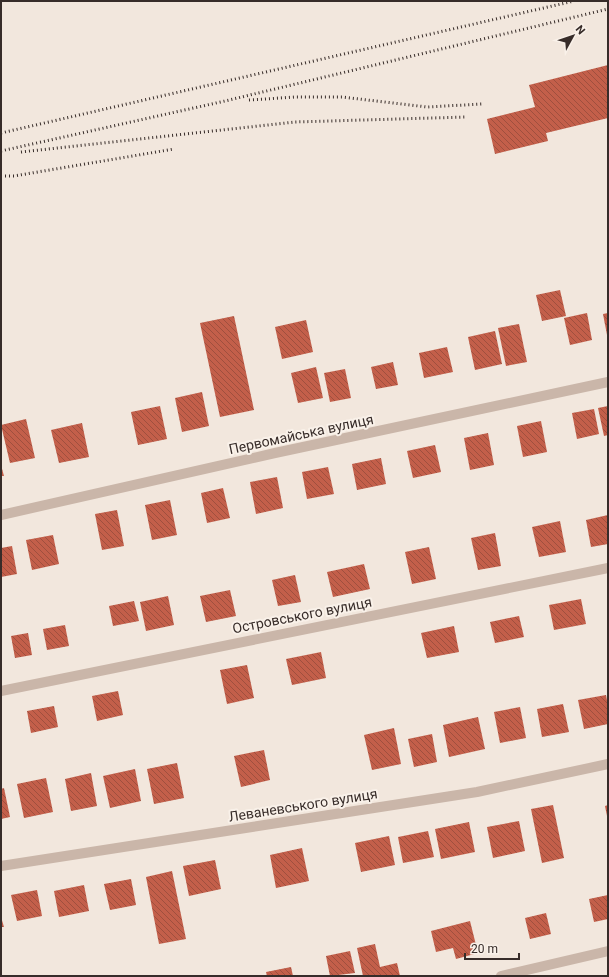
<svg xmlns="http://www.w3.org/2000/svg" width="609" height="977" font-family="Roboto,sans-serif">
  <style>
    .building { fill: url(#building-back-hatch) }
    .lines { fill: none; stroke-linecap: round; stroke-linejoin: round }
    .minor { stroke: #cab6a9; stroke-width: 10 }
    .rail { stroke: #372c29; stroke-width: 3; stroke-dasharray: 1 3; stroke-linecap: butt }
    .labels { text-anchor: middle; dominant-baseline: central; stroke-width: 4; stroke-linejoin: round; paint-order: stroke }
    .street-label { font-size: 14px; fill: #372c29; stroke: #f9f1e9 }
  </style>
  <defs>
    <pattern id="building-back-hatch" width="6" height="6" patternUnits="userSpaceOnUse"><rect width="6" height="6" fill="#c35f4a"/><path d="M-1 5l2 2M0 0l6 6M5-1l2 2" fill="none" stroke="#9f4f3e"/></pattern>
  </defs>
  <rect width="100%" height="100%" fill="#f2e7dd"/>
  <g class="building">
    <polygon points="608,65 608,118 546,133 548,141 495,154 487,119 535,107 529,85"/>
    <polygon points="560,290 566,316 542,321 536,295"/>
    <polygon points="587,313 592,340 570,345 564,318"/>
    <polygon points="608,313 608,334 607,335 603,314"/>
    <polygon points="234,316 254,410 220,417 200,323"/>
    <polygon points="306,320 313,352 282,359 275,327"/>
    <polygon points="519,324 527,362 506,366 498,328"/>
    <polygon points="495,331 502,364 475,370 468,337"/>
    <polygon points="447,347 453,372 424,378 419,353"/>
    <polygon points="393,362 398,385 376,389 371,367"/>
    <polygon points="316,367 323,398 298,403 291,373"/>
    <polygon points="345,369 351,398 330,402 324,373"/>
    <polygon points="202,392 209,426 182,432 175,398"/>
    <polygon points="160,406 167,439 138,445 131,412"/>
    <polygon points="608,406 608,435 604,436 598,408"/>
    <polygon points="594,409 599,434 577,439 572,413"/>
    <polygon points="26,419 35,458 10,463 1,425"/>
    <polygon points="541,421 547,452 523,457 517,426"/>
    <polygon points="82,423 89,457 59,463 51,430"/>
    <polygon points="488,433 494,465 470,470 464,438"/>
    <polygon points="435,445 441,472 413,478 407,451"/>
    <polygon points="381,458 386,484 357,490 352,464"/>
    <polygon points="1,465 4,476 1,476"/>
    <polygon points="328,467 334,494 307,499 302,472"/>
    <polygon points="277,477 283,508 256,514 250,482"/>
    <polygon points="223,488 230,518 207,523 201,493"/>
    <polygon points="170,500 177,535 152,540 145,505"/>
    <polygon points="117,510 124,546 102,550 95,514"/>
    <polygon points="608,515 608,544 591,547 586,520"/>
    <polygon points="560,521 566,552 539,557 532,527"/>
    <polygon points="495,533 501,566 478,570 471,538"/>
    <polygon points="53,535 59,564 32,570 26,540"/>
    <polygon points="12,546 17,574 1,577 1,548"/>
    <polygon points="429,547 436,579 412,584 405,552"/>
    <polygon points="364,564 370,589 333,597 327,572"/>
    <polygon points="295,575 301,602 278,606 272,580"/>
    <polygon points="230,590 236,616 206,622 200,596"/>
    <polygon points="168,596 174,625 146,631 140,602"/>
    <polygon points="581,599 586,624 554,630 549,605"/>
    <polygon points="134,601 139,621 113,626 109,606"/>
    <polygon points="519,616 524,637 495,643 490,622"/>
    <polygon points="65,625 69,646 47,650 43,629"/>
    <polygon points="454,626 459,652 427,658 421,633"/>
    <polygon points="28,633 32,655 15,658 11,636"/>
    <polygon points="321,652 326,678 292,685 286,659"/>
    <polygon points="247,665 254,698 227,704 220,670"/>
    <polygon points="118,691 123,715 97,721 92,696"/>
    <polygon points="606,695 608,706 608,724 584,729 578,700"/>
    <polygon points="563,704 569,732 542,737 537,709"/>
    <polygon points="54,706 58,727 31,733 27,711"/>
    <polygon points="520,707 526,738 500,743 494,712"/>
    <polygon points="478,717 485,749 449,757 443,725"/>
    <polygon points="394,728 401,764 372,770 364,735"/>
    <polygon points="432,734 437,762 414,767 408,739"/>
    <polygon points="264,750 270,780 241,787 234,756"/>
    <polygon points="177,763 184,798 154,804 147,769"/>
    <polygon points="135,769 141,801 110,808 103,776"/>
    <polygon points="91,773 97,806 71,811 65,779"/>
    <polygon points="46,778 53,812 24,818 17,784"/>
    <polygon points="4,788 10,817 1,819 1,789"/>
    <polygon points="553,805 564,858 542,863 531,809"/>
    <polygon points="608,805 608,816 607,816 605,806"/>
    <polygon points="519,821 525,851 493,858 487,827"/>
    <polygon points="469,822 475,852 441,859 435,829"/>
    <polygon points="428,831 434,857 403,863 398,837"/>
    <polygon points="389,836 395,865 361,872 355,843"/>
    <polygon points="302,848 309,881 276,888 270,855"/>
    <polygon points="215,860 221,889 189,896 183,866"/>
    <polygon points="172,871 186,939 159,944 146,877"/>
    <polygon points="131,879 136,905 110,910 104,884"/>
    <polygon points="84,885 89,911 59,917 54,891"/>
    <polygon points="37,890 42,916 17,921 11,895"/>
    <polygon points="608,895 608,919 594,922 589,899"/>
    <polygon points="546,913 551,934 530,939 525,918"/>
    <polygon points="1,917 4,927 1,927"/>
    <polygon points="470,921 478,953 456,959 453,948 436,952 431,931"/>
    <polygon points="375,944 380,967 397,963 400,976 363,976 357,948"/>
    <polygon points="350,951 355,973 330,976 326,956"/>
    <polygon points="291,967 293,976 267,976 266,972"/>
  </g>
  <g class="lines">
    <g class="minor">
      <polyline points="1,515 275,453 608,382"/>
      <polyline points="1,691 608,568"/>
      <polyline points="1,866 477,792 608,764"/>
      <polyline points="501,976 608,951"/>
    </g>
    <g class="rail">
      <polyline points="249,100 295,97 342,97 427,107 482,104"/>
      <polyline points="1,133 574,1"/>
      <polyline points="1,151 225,101 608,9"/>
      <polyline points="21,152 295,122 466,117"/>
      <polyline points="1,176 14,176 174,149"/>
    </g>
  </g>
  <g class="labels">
    <g class="street-label">
      <text transform="translate(301 434) rotate(-12)">Первомайська вулиця</text>
      <text transform="translate(302 615) rotate(-11)">Островського вулиця</text>
      <text transform="translate(303 805) rotate(-9)">Леваневського вулиця</text>
    </g>
  </g>
  <rect width="609" height="977" fill="none" stroke="#372c29" stroke-width="4"/>
  <g transform="translate(573 36) rotate(50)" stroke="#f9f1e9" stroke-width="3" paint-order="stroke">
  <path d="M0-3L7 15L0 10L-7 15Z" fill="#372c29"/>
  <text y="-6" font-size="11" font-weight="bold" text-anchor="middle" fill="#372c29">N</text>
  </g>
  <path d="M465 953v6h54v-6" fill="none" stroke="#372c29" stroke-width="2"/>
  <text x="471" y="953" font-size="12" fill="#372c29" stroke="#f9f1e9" stroke-width="3" paint-order="stroke">20 m</text>
</svg>
